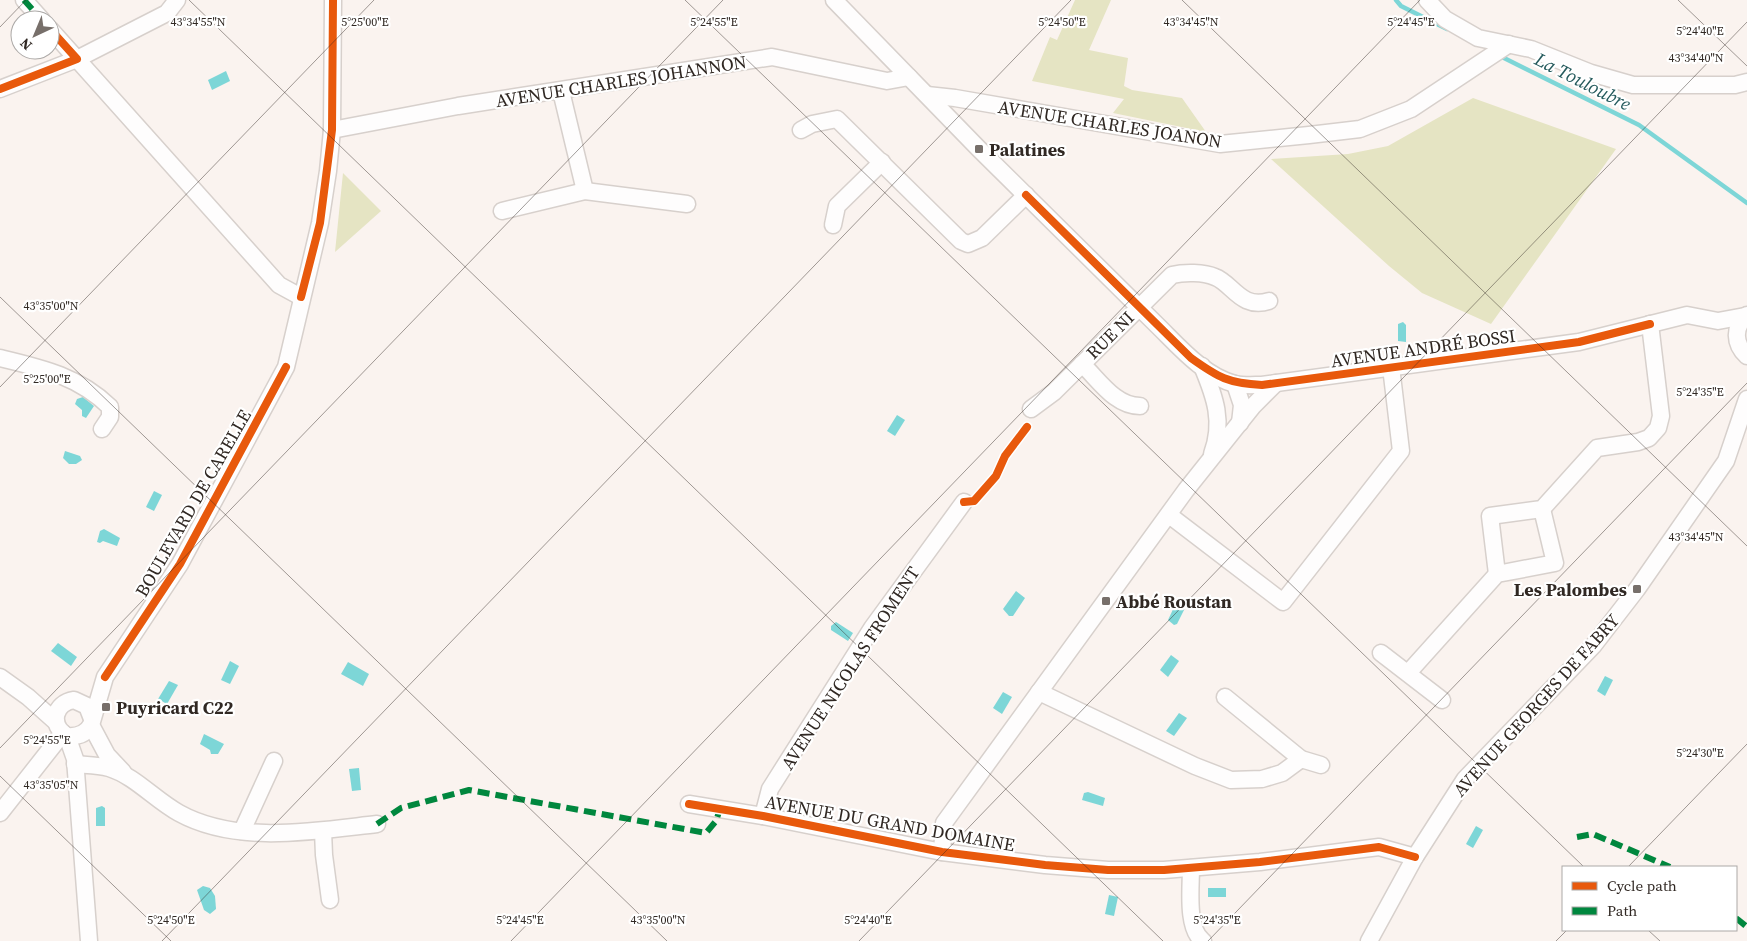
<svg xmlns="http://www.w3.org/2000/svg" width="1747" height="941" font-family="'Source Serif 4',serif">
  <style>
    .green { fill: #e5e4c3 }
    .water { fill: #7dd6d7 }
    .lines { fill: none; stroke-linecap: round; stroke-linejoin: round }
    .stream { stroke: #7dd6d7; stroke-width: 4.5 }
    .minor-casing { stroke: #d7d0cc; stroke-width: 19 }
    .minor { stroke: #fefdfd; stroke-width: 16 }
    .quiet { stroke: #00873e; stroke-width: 6; stroke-dasharray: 12 6; stroke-linecap: butt }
    .cycleway-casing { stroke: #fff; stroke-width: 11 }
    .cycleway { stroke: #e8590c; stroke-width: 8 }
    .ticks { fill: none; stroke: #302823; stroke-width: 1; stroke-opacity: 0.45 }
    .poi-dot { fill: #776f6a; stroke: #fff; stroke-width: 2 }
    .labels { text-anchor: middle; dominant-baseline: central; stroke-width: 4.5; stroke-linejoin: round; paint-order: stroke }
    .street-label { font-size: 18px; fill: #302823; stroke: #fff }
    .poi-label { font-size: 18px; font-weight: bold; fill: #302823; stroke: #fff; text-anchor: start }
    .water-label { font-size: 19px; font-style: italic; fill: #265b5d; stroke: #fff }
    .ticks-label { font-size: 12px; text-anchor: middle; fill: #302823; stroke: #fff; stroke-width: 4.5; stroke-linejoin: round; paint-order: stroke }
  </style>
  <rect width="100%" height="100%" fill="#faf3ef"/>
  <g class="green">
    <polygon points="1075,0 1111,0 1089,50 1128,58 1124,86 1132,90 1182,98 1206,132 1113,113 1124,99 1032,81 1050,37 1057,40"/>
    <polygon points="1473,98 1616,149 1491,324 1422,293 1389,266 1271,159 1348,154 1388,146"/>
    <polygon points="343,173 381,211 335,252"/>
  </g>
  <g class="water">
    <polygon points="226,71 230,81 212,90 208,80"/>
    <polygon points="1403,322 1406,325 1406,342 1398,341 1398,324"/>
    <polygon points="83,397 94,406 86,418 82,416 82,410 75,404 77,399"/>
    <polygon points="897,415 905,420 895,436 887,431"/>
    <polygon points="65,451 80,456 82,460 76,464 69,464 63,458"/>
    <polygon points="154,491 162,495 154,511 146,507"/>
    <polygon points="104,529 120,538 117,546 103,541 100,543 97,542 100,531"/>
    <polygon points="1016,591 1025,598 1013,616 1009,616 1003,609"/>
    <polygon points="1176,603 1185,608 1177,624 1174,625 1168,620"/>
    <polygon points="836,622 853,633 848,641 831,630 831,626"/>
    <polygon points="58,643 77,657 71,666 51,651"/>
    <polygon points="1171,655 1179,661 1168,677 1160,670"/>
    <polygon points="230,661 239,666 230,684 221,680"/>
    <polygon points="348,662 369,674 363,686 341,674"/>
    <polygon points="1605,676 1613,680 1605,696 1597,691"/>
    <polygon points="169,681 178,685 167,704 158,699"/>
    <polygon points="1003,692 1012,697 1002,714 993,708"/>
    <polygon points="1179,713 1187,718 1174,736 1166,731"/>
    <polygon points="204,734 224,744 218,754 211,754 210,750 200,744"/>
    <polygon points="359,768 361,790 352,791 349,769"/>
    <polygon points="1088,792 1105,798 1103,806 1082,800 1084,793"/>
    <polygon points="102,806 105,808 105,826 96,826 96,808"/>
    <polygon points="1476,826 1483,830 1473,848 1466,844"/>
    <polygon points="203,886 210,888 215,896 216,909 210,914 204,910 197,890"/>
    <rect x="1208" y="888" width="18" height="9"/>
    <polygon points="1109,895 1118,897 1114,916 1105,914"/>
  </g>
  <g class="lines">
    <g class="stream">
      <polyline points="1396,0 1401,6 1447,29"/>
      <polyline points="1498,55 1639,125 1747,203"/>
    </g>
    <defs>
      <g id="minor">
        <polyline points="24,0 42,20"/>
        <path d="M834,0L979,149L1161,329C1181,349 1206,377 1235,384C1244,386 1254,385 1262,385L1579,342L1687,315L1718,321L1745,316"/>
        <polyline points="1427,0 1445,19 1478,38 1531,49 1591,73 1633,85 1735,85 1747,82"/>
        <polyline points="50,29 279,285 301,297"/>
        <polyline points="0,89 77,59 167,13 177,0"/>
        <polyline points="561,91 585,191"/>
        <polyline points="927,95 955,98 1220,144 1309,135 1360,129 1411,109 1509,44"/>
        <polyline points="332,130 458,106 772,57 887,81 909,77"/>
        <polyline points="801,130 812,124 837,119 961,241 968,244 982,238 1026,195"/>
        <polyline points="502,211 585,191 687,204"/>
        <polyline points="833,225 837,206 882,162"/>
        <path d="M1747,315C1733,327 1734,344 1747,356"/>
        <path d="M0,358C42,368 78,376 110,407V417L102,429"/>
        <path d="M1082,364C1099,380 1115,406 1140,406"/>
        <path d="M1202,366C1215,397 1224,422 1212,454"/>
        <polyline points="1235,384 1242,405 1240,423"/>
        <path d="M1031,409L1054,392L1172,275C1184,272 1204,272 1215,277C1232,283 1241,310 1269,301"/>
        <polyline points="1169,515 1283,602 1401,451 1391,367"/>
        <polyline points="1497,574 1490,516 1542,509 1597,448 1638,442 1649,438 1658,428 1661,416 1650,324"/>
        <polyline points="1381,653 1442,700"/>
        <polyline points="1408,673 1497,574 1555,563 1542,509"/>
        <polyline points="0,677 28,697 56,722"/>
        <polyline points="1039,692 1195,766 1231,780 1262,779 1282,773 1301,759"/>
        <polyline points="1225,697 1301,759 1321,765"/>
        <path d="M92,719L87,706L74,700C54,703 49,725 67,736C78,737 86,734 91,725L105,677L180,564L286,367L320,223L328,171L332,130L333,0"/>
        <polyline points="91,725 107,755 123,772"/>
        <polyline points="67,736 75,759 89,941"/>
        <path d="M75,764C86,765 99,765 109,768C135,776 155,800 179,813C237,845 315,831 377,824"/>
        <polyline points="689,804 763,816 942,852 1045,865 1108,870 1164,870 1260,862 1379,847 1415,857"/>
        <polyline points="0,813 63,733"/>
        <polyline points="763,816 770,789 872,628 964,502"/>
        <polyline points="242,831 274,761"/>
        <polyline points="323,831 324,855 330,900"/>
        <polyline points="942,852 944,823 1186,490 1253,406 1276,383"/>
        <path d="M1191,868C1191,887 1186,929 1203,941"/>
        <polyline points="1369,941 1415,857 1465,779 1593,646 1637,589 1726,461 1747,399"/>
      </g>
    </defs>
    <use href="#minor" class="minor-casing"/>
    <use href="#minor" class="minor"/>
    <g class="quiet">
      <polyline points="24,0 42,20"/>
      <polyline points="377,824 401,808 469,790 706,833 716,821 720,809"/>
      <polyline points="1577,837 1593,834 1670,867"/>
      <polyline points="1736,918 1747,927"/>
    </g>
    <defs>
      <g id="cycleway">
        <polyline points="0,89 77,59 50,29"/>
        <path d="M1026,195L1191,358C1219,378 1228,383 1262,385L1579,342L1650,324"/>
        <polyline points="301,297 320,223 332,130 333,0"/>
        <polyline points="964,502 974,501 996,476 1005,456 1027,427"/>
        <polyline points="105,677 180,564 286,367"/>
        <polyline points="689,804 763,816 942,852 1045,865 1108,870 1164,870 1260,862 1379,847 1415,857"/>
      </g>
    </defs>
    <use href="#cycleway" class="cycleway-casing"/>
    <use href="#cycleway" class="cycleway"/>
  </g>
  <path class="ticks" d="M189,0L1163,941M685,0L1584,867M1182,0L1747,546M1678,0L1747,66M0,27L26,0M0,297L667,941M0,387L374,0M0,748L723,0M0,776L171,941M1628,867L1747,744M1648,930L1660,941M162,941L1071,0M511,941L1420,0M859,941L1747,22M1208,941L1747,383M1556,941L1567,930"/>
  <g class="poi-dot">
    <rect x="974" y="144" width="10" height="10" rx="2.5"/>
    <rect x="1632" y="584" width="10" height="10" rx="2.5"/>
    <rect x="1101" y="596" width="10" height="10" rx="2.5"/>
    <rect x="101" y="702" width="10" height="10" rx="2.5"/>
  </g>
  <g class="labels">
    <g class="street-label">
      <text transform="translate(621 81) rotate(-9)">AVENUE CHARLES JOHANNON</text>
      <text transform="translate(1110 124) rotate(9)">AVENUE CHARLES JOANON</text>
      <text transform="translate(1110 335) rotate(-45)">RUE NI</text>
      <text transform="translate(1423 348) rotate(-8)">AVENUE ANDRÉ BOSSI</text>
      <text transform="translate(193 503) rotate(-60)">BOULEVARD DE CARELLE</text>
      <text transform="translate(850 668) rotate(-57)">AVENUE NICOLAS FROMENT</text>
      <text transform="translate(1536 705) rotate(-48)">AVENUE GEORGES DE FABRY</text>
      <text transform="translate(890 823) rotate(10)">AVENUE DU GRAND DOMAINE</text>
    </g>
    <g class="poi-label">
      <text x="989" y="149">Palatines</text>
      <text x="1627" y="589" text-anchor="end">Les Palombes</text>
      <text x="1116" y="601">Abbé Roustan</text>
      <text x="116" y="707">Puyricard C22</text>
    </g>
    <g class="water-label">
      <text transform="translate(1583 81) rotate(27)">La Touloubre</text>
    </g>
  </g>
  <g class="ticks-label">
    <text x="1191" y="26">43°34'45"N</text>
    <text x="198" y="26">43°34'55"N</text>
    <text x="365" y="26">5°25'00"E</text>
    <text x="714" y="26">5°24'55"E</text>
    <text x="1062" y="26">5°24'50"E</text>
    <text x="1411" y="26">5°24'45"E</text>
    <text x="1700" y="35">5°24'40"E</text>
    <text x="1696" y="62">43°34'40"N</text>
    <text x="51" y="310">43°35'00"N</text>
    <text x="47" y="383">5°25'00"E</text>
    <text x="1700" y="396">5°24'35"E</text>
    <text x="1696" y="541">43°34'45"N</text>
    <text x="47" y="744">5°24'55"E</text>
    <text x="1700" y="757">5°24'30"E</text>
    <text x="51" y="789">43°35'05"N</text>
    <text x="171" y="924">5°24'50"E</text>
    <text x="520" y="924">5°24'45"E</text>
    <text x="868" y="924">5°24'40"E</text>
    <text x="1217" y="924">5°24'35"E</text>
    <text x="658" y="924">43°35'00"N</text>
  </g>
  <rect x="1562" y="866" width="175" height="65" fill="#ffffff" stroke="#aca9a7"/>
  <rect x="1572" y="882" width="25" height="8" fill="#e8590c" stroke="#aca9a7"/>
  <text x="1607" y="891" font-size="15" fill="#302823">Cycle path</text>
  <rect x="1572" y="907" width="25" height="8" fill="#00873e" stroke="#aca9a7"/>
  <text x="1607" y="916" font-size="15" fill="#302823">Path</text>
  <g transform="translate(35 35) rotate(224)"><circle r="24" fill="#ffffff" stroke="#aca9a7"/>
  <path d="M0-4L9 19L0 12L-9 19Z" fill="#776f6a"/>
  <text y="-8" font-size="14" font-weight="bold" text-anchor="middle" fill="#302823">N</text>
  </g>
</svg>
